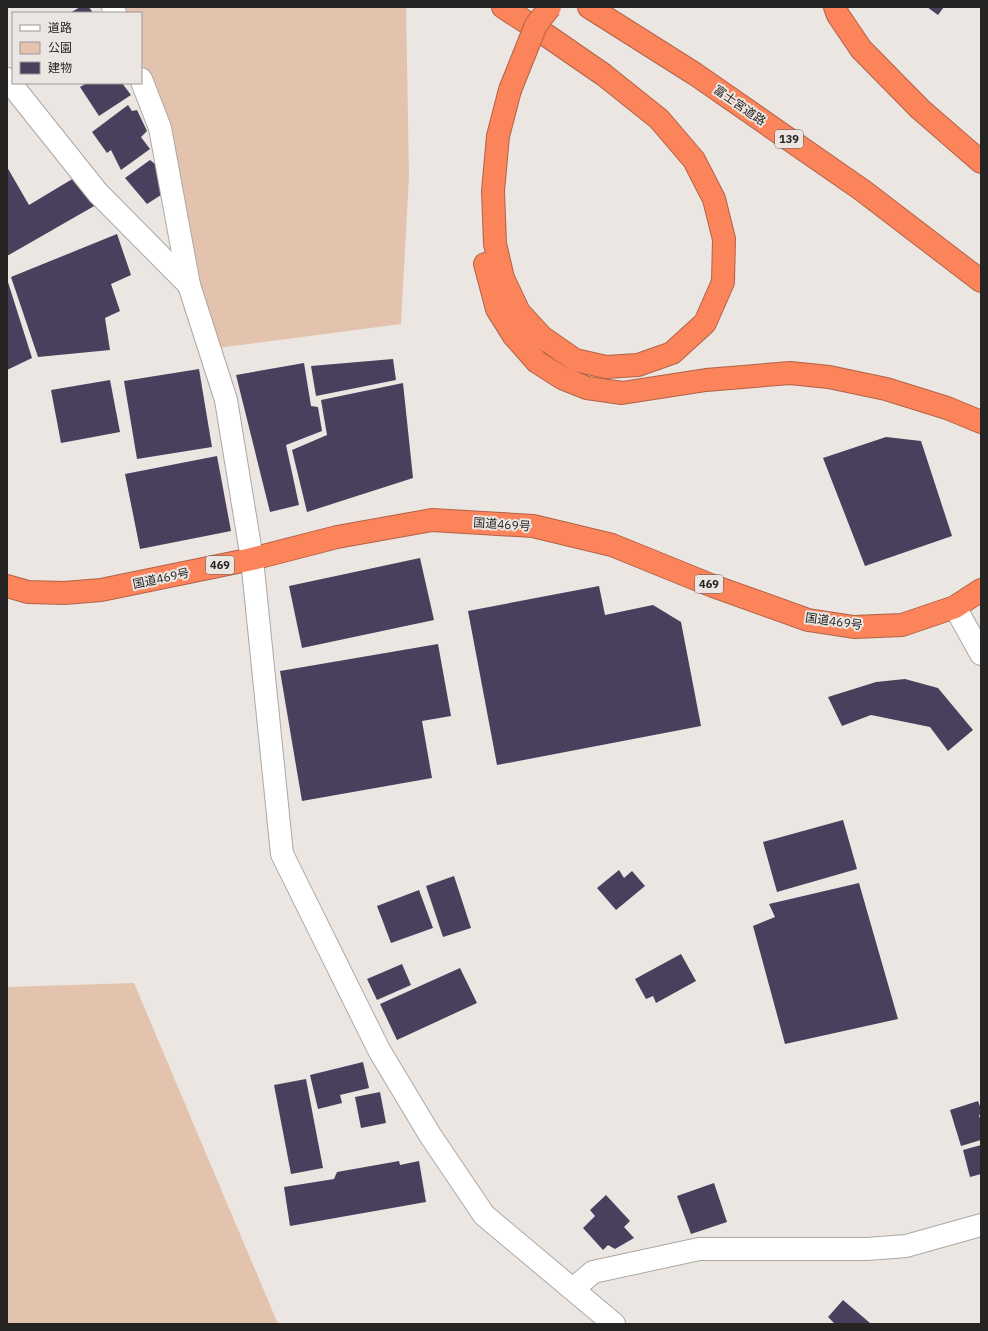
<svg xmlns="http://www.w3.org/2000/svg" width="988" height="1331" font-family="'IBM Plex Sans','Noto Sans JP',sans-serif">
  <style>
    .green { fill: #e3c3ad }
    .building { fill: #49405d }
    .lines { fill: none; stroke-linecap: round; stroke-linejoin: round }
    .minor-casing { stroke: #aca8a4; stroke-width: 24 }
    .highway-casing { stroke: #b16247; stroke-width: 24 }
    .minor { stroke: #fff; stroke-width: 22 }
    .highway { stroke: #fc845b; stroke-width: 22 }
    .highway-bridge-casing { stroke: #b16247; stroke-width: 24; stroke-linecap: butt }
    .highway-bridge { stroke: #fc845b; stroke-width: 22 }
    .labels { text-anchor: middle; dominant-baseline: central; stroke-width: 4; stroke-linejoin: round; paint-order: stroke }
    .shield { fill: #ebe6e2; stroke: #615e5c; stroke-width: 1 }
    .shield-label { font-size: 11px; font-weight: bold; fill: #262422 }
    .street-label { font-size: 12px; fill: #262422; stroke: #ebe6e2 }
  </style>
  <rect width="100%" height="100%" fill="#ebe6e2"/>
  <g class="green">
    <polygon points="117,7 406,7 409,176 401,324 210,349 171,131 141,61 141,13 120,13"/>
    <polygon points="134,983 278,1324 7,1324 7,987"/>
  </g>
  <g class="building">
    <polygon points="80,7 89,7 93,13 70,13"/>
    <polygon points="927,7 944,7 938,15"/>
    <polygon points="87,83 122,83 131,95 99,116 80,87"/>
    <polygon points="128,105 132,111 137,110 147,131 141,137 150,149 121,170 111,150 107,153 92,132"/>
    <polygon points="150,160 161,169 161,195 147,204 125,178"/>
    <polygon points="7,167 29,205 74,178 96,205 7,256"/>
    <polygon points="117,234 131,275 111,284 120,311 105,318 110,350 38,357 11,277"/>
    <polygon points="7,279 32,358 7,370"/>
    <polygon points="393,359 396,380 316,396 311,366"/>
    <polygon points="304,363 311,406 318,407 322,431 286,445 299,505 270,512 236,375"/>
    <polygon points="199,369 212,447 137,459 124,381"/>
    <polygon points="110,380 120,432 61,443 51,390"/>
    <polygon points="403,383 413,478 307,512 292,450 327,435 321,400"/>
    <polygon points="886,437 921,441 952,536 865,566 823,458"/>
    <polygon points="217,456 231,531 140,549 125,474"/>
    <polygon points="420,558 434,620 302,648 289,586"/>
    <polygon points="599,586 605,615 653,605 681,622 701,726 497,765 468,611"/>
    <polygon points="438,644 451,716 422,721 432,778 302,801 280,671"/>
    <polygon points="905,679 938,688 973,730 948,751 930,727 871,715 842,726 828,697 876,682"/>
    <polygon points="843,820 857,869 777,892 763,842"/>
    <polygon points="619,870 624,878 632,871 645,886 616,910 597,888"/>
    <polygon points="454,876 471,928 443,937 426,886"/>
    <polygon points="859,883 898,1019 785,1044 753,926 775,917 769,904"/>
    <polygon points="419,890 433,928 391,943 377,906"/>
    <polygon points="681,954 696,981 656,1003 653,996 646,999 635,979"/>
    <polygon points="402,964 411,985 377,1000 367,979"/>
    <polygon points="460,968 477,1003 397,1040 380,1004"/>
    <polygon points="363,1062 369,1088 340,1095 342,1103 318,1109 310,1075"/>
    <polygon points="306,1079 323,1168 291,1174 274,1085"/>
    <polygon points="380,1092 386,1123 361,1128 355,1097"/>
    <polygon points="978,1101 981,1109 981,1114 979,1115 981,1122 981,1140 961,1146 950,1110"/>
    <polygon points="981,1145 981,1174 970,1177 963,1150"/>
    <polygon points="399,1161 400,1165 419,1161 426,1202 290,1226 284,1187 334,1179 337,1172"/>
    <polygon points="714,1183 727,1222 691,1234 677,1196"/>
    <polygon points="606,1195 630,1221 624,1227 634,1238 615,1249 608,1245 603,1250 583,1228 595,1216 590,1210"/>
    <polygon points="843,1300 870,1323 869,1324 835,1324 828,1317"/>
  </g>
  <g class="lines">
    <defs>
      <g id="minor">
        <polyline points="113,7 115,13"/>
        <polyline points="7,79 98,193 189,285 226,400 252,559 282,854 379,1050 430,1135 484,1215 614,1324"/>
        <polyline points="141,79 160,128 189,285"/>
        <polyline points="955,607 981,654"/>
        <polyline points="573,1289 593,1272 699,1249 867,1249 906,1246 981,1225"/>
      </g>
      <g id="highway">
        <polyline points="503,7 546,35 604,75 659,119 694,160 714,199 724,239 723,282 705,323 672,353 638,365 606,367 575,360 542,337 519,312 503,278 495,244 493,191 498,136 510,90"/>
        <polyline points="589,7 695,74 862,190 981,281"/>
        <polyline points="835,7 838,15 861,49 920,109 981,162"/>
        <polyline points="485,264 497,309 514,336 537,362 562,378 587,388 622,393 706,380 790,373 829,377 886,389 947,408 981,422"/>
        <polyline points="7,586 28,592 64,593 101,590 252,559 337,537 432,520 533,526 612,545 713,586 808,620 854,627 902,625 955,607 981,590"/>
      </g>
    </defs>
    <use href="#minor" class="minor-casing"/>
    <use href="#highway" class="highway-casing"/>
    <use href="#minor" class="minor"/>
    <use href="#highway" class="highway"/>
    <defs>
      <polyline id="highway-bridge" points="510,90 536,25 550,7"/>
    </defs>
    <use href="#highway-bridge" class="highway-bridge-casing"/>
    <use href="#highway-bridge" class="highway-bridge"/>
  </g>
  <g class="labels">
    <g class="shield">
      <rect x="775" y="130" width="28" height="18" rx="3"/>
      <rect x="206" y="556" width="28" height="18" rx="3"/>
      <rect x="695" y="575" width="28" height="18" rx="3"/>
    </g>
    <g class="shield-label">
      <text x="789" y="139">139</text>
      <text x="220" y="565">469</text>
      <text x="709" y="584">469</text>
    </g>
    <g class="street-label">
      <text transform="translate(740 105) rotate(35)">富士宮道路</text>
      <text transform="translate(502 524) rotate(4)">国道469号</text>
      <text transform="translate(161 578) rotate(-12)">国道469号</text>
      <text transform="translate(834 621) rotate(8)">国道469号</text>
    </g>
  </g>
  <rect width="988" height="1331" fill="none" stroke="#262422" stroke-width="16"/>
  <rect x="12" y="12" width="130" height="72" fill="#ebe6e2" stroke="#9c9895"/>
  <rect x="20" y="25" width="20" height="6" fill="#ffffff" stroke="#9c9895"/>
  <text x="48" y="32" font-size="12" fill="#262422">道路</text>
  <rect x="20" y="42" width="20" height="12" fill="#e3c3ad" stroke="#9c9895"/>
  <text x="48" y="52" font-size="12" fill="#262422">公園</text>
  <rect x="20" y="62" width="20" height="12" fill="#49405d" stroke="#9c9895"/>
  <text x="48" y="72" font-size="12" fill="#262422">建物</text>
</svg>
